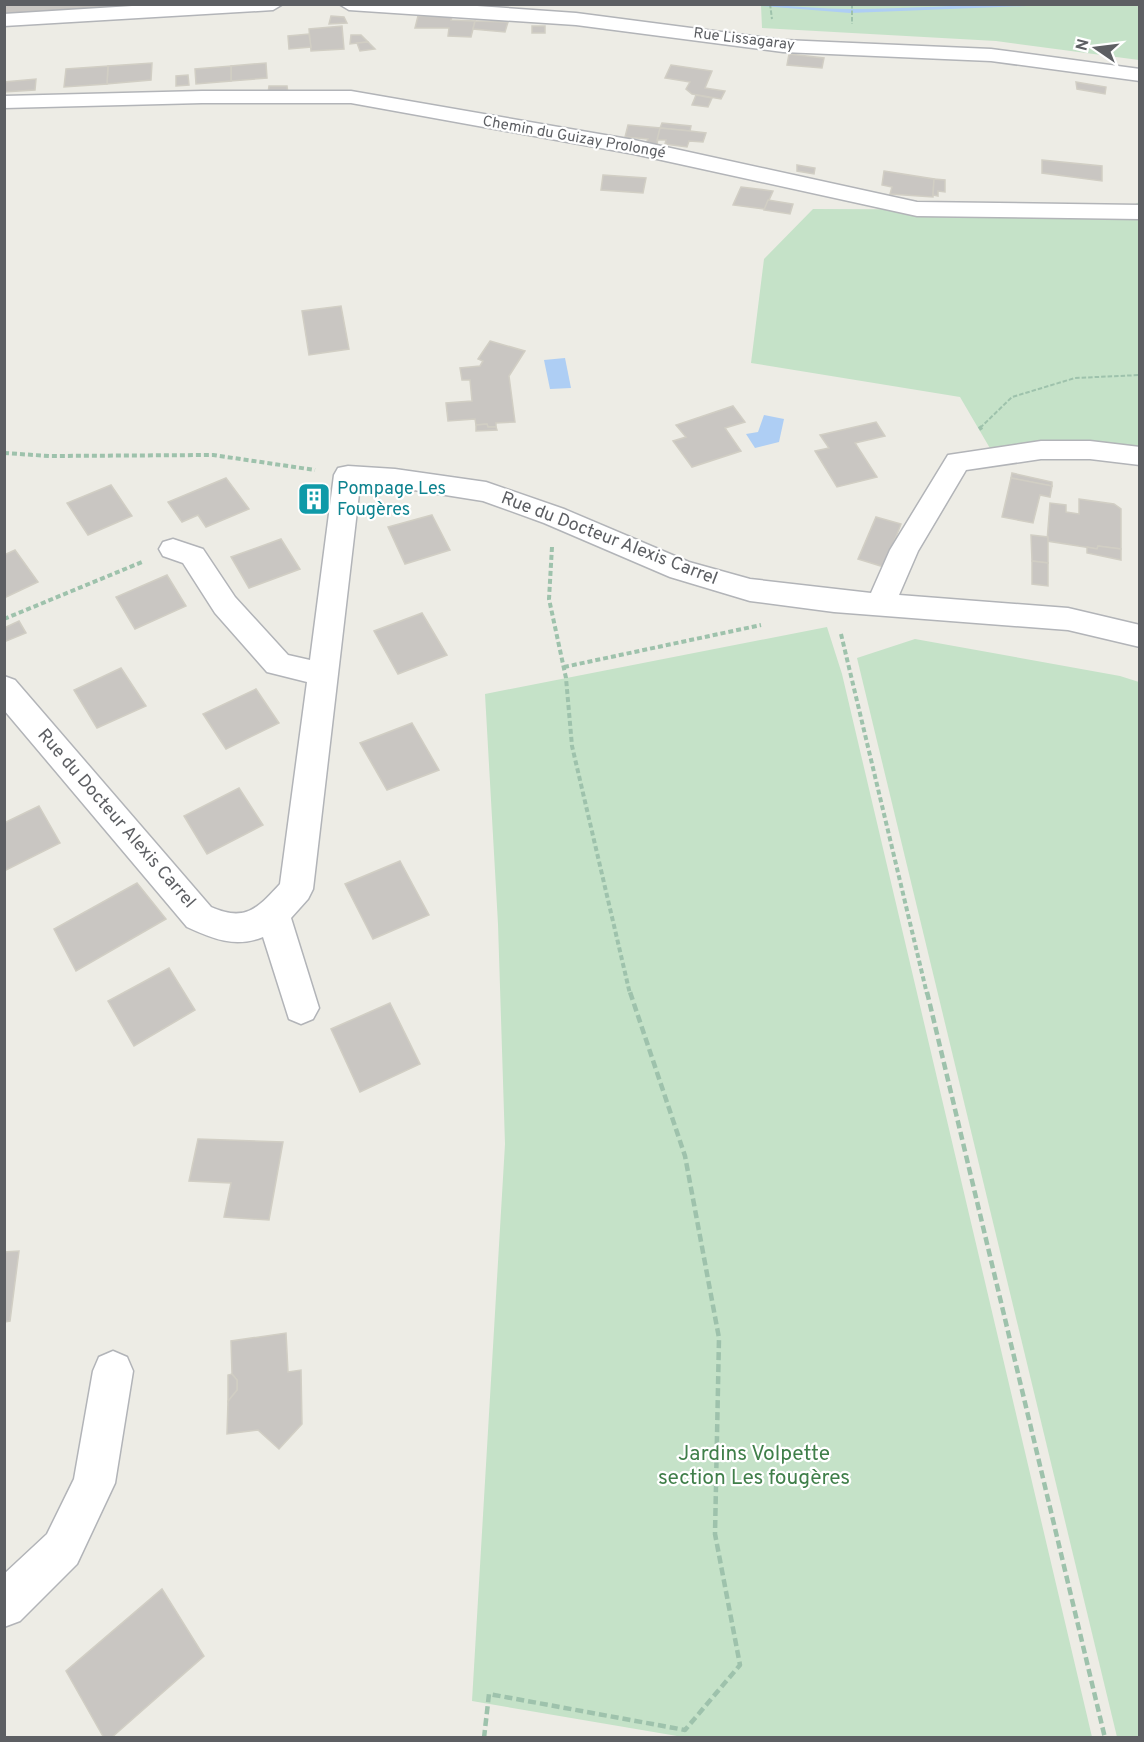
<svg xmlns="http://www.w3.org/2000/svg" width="1144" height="1742" font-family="Overpass,sans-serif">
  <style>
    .green { fill: #c5e2c8 }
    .water { fill: #aecef4 }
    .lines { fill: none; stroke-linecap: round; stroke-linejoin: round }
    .stream { fill: #aecef4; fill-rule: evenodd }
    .building { fill: #c9c6c2; stroke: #d1cec4; stroke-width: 1.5 }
    .minor-casing { stroke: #b2b4b8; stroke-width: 3 }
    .path-far2 { stroke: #9ec2ac; stroke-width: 2; stroke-dasharray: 4.5 2; stroke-linecap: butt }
    .path-far1 { stroke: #9ec2ac; stroke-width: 4; stroke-dasharray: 5 3; stroke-linecap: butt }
    .path { stroke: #9ec2ac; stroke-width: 4.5; stroke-dasharray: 8 4; stroke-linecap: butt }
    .minor { fill: #fff; fill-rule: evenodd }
    .labels { text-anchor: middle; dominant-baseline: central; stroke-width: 4.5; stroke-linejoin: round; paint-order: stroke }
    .far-street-label { font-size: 15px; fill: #5d5f63; stroke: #fff }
    .culture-label { font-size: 18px; fill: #0d838f; stroke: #fff; text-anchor: start }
    .street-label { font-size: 18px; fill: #5d5f63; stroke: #fff }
    .near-park-label { font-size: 21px; fill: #407f4a; stroke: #fff }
  </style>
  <rect width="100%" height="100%" fill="#edece5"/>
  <g class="green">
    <polygon points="761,5 1139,5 1139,60 996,41 762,28"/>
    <polygon points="1139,202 1139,451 991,450 960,397 751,363 764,259 813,209 1124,210"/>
    <polygon points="827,627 842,674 1092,1737 683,1737 472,1701 505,1144 498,924 485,694"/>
    <polygon points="915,639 1120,676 1139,682 1139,1737 1117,1737 857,658"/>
  </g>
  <g class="water">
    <polygon points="565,358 571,388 550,389 544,360"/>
    <polygon points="764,415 784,419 779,442 755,448 746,434 758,432"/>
  </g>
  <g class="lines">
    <path class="stream" d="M737,4C775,4 813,9 851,9C911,9 971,4 1030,4L1027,6L850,13Z"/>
  </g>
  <g class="building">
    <polygon points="4,4 114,4 114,8 4,17"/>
    <polygon points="331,16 344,17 347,23 329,24"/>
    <polygon points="418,16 452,17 451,20 475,21 471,37 448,36 449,28 415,28"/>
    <polygon points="475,21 508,22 505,32 473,29"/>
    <polygon points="342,26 344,49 311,51 309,29"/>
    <rect x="532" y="26" width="13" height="7"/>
    <polygon points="309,34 311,47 289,49 288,36"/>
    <polygon points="351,35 361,35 368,42 350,44"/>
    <polygon points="368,42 375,49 360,51 357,43"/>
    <polygon points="789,54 824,58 822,68 787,65"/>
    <polygon points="152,63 151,80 107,84 108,66"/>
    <polygon points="266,63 267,78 231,81 231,66"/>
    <polygon points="671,65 712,71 705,88 725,91 721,99 692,94 686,89 690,82 665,78"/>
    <polygon points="108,66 107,84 64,87 66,69"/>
    <polygon points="231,66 231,81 196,84 195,69"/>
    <polygon points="188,75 189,85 176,86 176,76"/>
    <polygon points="36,79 35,90 4,92 4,82"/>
    <polygon points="1076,82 1106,87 1105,94 1077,89"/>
    <polygon points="269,86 287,86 288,93 268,93"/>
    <polygon points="696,95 712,98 708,107 692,105"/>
    <polygon points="662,123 691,126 690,131 660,128"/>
    <polygon points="628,125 660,128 657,144 646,143 648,139 625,137"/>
    <polygon points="660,128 690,131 706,133 703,142 689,141 687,147 665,144 666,140 657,140"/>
    <polygon points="1042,160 1102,166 1102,181 1042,173"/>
    <polygon points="797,165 815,168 814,174 797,171"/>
    <polygon points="884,171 934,179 933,197 890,194 892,187 882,185"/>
    <polygon points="603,175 646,178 643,193 601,190"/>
    <polygon points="934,179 945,180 945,192 938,191 938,196 933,195"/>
    <polygon points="741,187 773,191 765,209 733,205"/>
    <polygon points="768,200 793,204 790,214 764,210"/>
    <polygon points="341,306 349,349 309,355 302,311"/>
    <polygon points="490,341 525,351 509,376 515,422 496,423 496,427 488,427 487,424 476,425 475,419 448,421 446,403 472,401 470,380 462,380 460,368 480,366 483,361 478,359"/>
    <polygon points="733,406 745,422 725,428 741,451 692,467 673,441 686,437 676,425"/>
    <polygon points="876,422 885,436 855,443 877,477 837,487 815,451 829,448 820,435"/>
    <polygon points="487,424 488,427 496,427 497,430 476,431 476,425"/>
    <polygon points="1012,473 1052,482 1052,486 1011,478"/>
    <polygon points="226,478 249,509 206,527 198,515 182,522 168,502"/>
    <polygon points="1011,478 1052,486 1050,497 1040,495 1033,523 1002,517"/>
    <polygon points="111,485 132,516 88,535 67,503"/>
    <polygon points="322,492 325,500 306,505 303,498"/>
    <polygon points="1079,499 1114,504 1121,509 1121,549 1098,546 1097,549 1047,541 1050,503 1066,505 1066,512 1079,514"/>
    <polygon points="432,515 450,550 405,564 388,527"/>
    <polygon points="876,517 901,524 884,567 858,559"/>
    <polygon points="1031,535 1048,537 1048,563 1032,561"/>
    <polygon points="281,539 300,569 249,588 231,557"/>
    <polygon points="1098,546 1121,549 1121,560 1087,553 1087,547 1097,549"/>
    <polygon points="15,550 38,582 4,598 4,555"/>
    <polygon points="1032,561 1048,563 1048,586 1032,584"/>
    <polygon points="167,575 186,606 135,629 116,597"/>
    <polygon points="422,613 447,655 398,674 374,631"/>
    <polygon points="19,621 26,633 4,642 4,628"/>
    <polygon points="121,668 146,706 97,728 74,690"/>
    <polygon points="256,689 279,723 226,749 203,714"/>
    <polygon points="412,723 439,770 387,790 360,743"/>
    <polygon points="239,788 263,825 207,854 184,816"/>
    <polygon points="39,806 60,843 4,871 4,823"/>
    <polygon points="400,861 429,915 373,939 345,884"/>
    <polygon points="137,883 166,919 76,971 54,929"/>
    <polygon points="169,968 195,1010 134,1046 108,1001"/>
    <polygon points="390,1003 420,1064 360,1092 331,1029"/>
    <polygon points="198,1139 283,1142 269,1220 224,1217 231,1183 189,1181"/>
    <polygon points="19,1251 10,1321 4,1322 4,1252"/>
    <polygon points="286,1333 288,1372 301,1370 302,1424 279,1449 258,1430 227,1434 228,1401 237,1390 237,1380 232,1374 231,1341"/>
    <polygon points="232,1374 237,1380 237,1390 228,1401 228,1375"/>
    <polygon points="162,1589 204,1656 111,1738 104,1738 66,1671"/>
  </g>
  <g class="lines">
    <defs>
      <g id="minor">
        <polygon points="164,4 283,4 273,10 4,26 4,14"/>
        <polygon points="339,4 448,4 576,13 783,40 991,49 1140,69 1140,81 991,61 783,52 576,25 349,10"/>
        <polygon points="202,91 351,91 634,140 917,202 1140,205 1140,219 917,216 634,154 351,103 202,103 4,108 4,96"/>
        <path d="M1041,441H1090L1140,447V465L1090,459H1041L966,470L918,551L899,595L1068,608L1140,625V647L1068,630L834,612L750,601L670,577L544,523L483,501L395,487L360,485L313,889L308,899L291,918L319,1008L313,1019L301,1024L289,1019L263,937C235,948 213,939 187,927L4,710V676L15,680L211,907C245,922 257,909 280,884L307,682L267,672L215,613L183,563L163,556L159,549L163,542L173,539L203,549L235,597L288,655L310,660L334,475L338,468L348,466L395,469L486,482L564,509L689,562L750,579L871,593L890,550L948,455Z"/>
        <polygon points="113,1351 127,1357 133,1371 115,1483 77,1564 20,1621 4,1627 4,1574 47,1534 74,1479 93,1371 99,1357"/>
      </g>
    </defs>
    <use href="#minor" class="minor-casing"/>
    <g class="path-far2">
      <polyline points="770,4 772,19"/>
      <polyline points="852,4 852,24"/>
      <polyline points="980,428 1012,397 1075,378 1140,375"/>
    </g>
    <g class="path-far1">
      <polyline points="979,429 982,427"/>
      <polyline points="4,453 49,456 213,455 315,470"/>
      <polyline points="552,547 549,599 566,678 572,746 630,994"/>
      <polyline points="4,619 142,562"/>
      <polyline points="841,634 927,994"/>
      <polyline points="564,667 761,625"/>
    </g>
    <g class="path">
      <polyline points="927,992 1105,1738"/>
      <polyline points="484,1738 489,1694 685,1730 740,1665 715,1534 719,1338 685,1156 630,992"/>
    </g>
    <use href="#minor" class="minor"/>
  </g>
  <defs>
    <symbol id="building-square" viewBox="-11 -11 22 22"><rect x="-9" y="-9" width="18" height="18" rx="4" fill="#0f9aa8" stroke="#fff"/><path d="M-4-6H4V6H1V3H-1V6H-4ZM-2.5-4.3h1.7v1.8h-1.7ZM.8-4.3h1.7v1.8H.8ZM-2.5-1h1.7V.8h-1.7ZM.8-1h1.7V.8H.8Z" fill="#fff"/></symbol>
  </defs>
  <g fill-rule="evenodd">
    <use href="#building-square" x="295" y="480" width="38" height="38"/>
  </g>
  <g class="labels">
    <g class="far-street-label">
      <text transform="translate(744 40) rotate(7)">Rue Lissagaray</text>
      <text transform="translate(574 138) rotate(10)">Chemin du Guizay Prolongé</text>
    </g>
    <g class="culture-label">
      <text x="337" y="489">Pompage Les<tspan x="337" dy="21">Fougères</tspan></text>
    </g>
    <g class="street-label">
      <text transform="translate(609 539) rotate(21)">Rue du Docteur Alexis Carrel</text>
      <text transform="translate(116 819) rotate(49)">Rue du Docteur Alexis Carrel</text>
    </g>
    <g class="near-park-label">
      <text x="754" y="1454">Jardins Volpette<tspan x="754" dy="24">section Les fougères</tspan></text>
    </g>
  </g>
  <rect width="1144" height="1742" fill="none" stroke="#5d5f63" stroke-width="12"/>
  <g transform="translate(1096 48) rotate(284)" stroke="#ffffff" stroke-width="4.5" paint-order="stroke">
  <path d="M0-4.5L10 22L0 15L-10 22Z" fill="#5d5f63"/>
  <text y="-9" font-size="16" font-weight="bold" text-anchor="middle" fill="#5d5f63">N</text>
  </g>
</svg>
